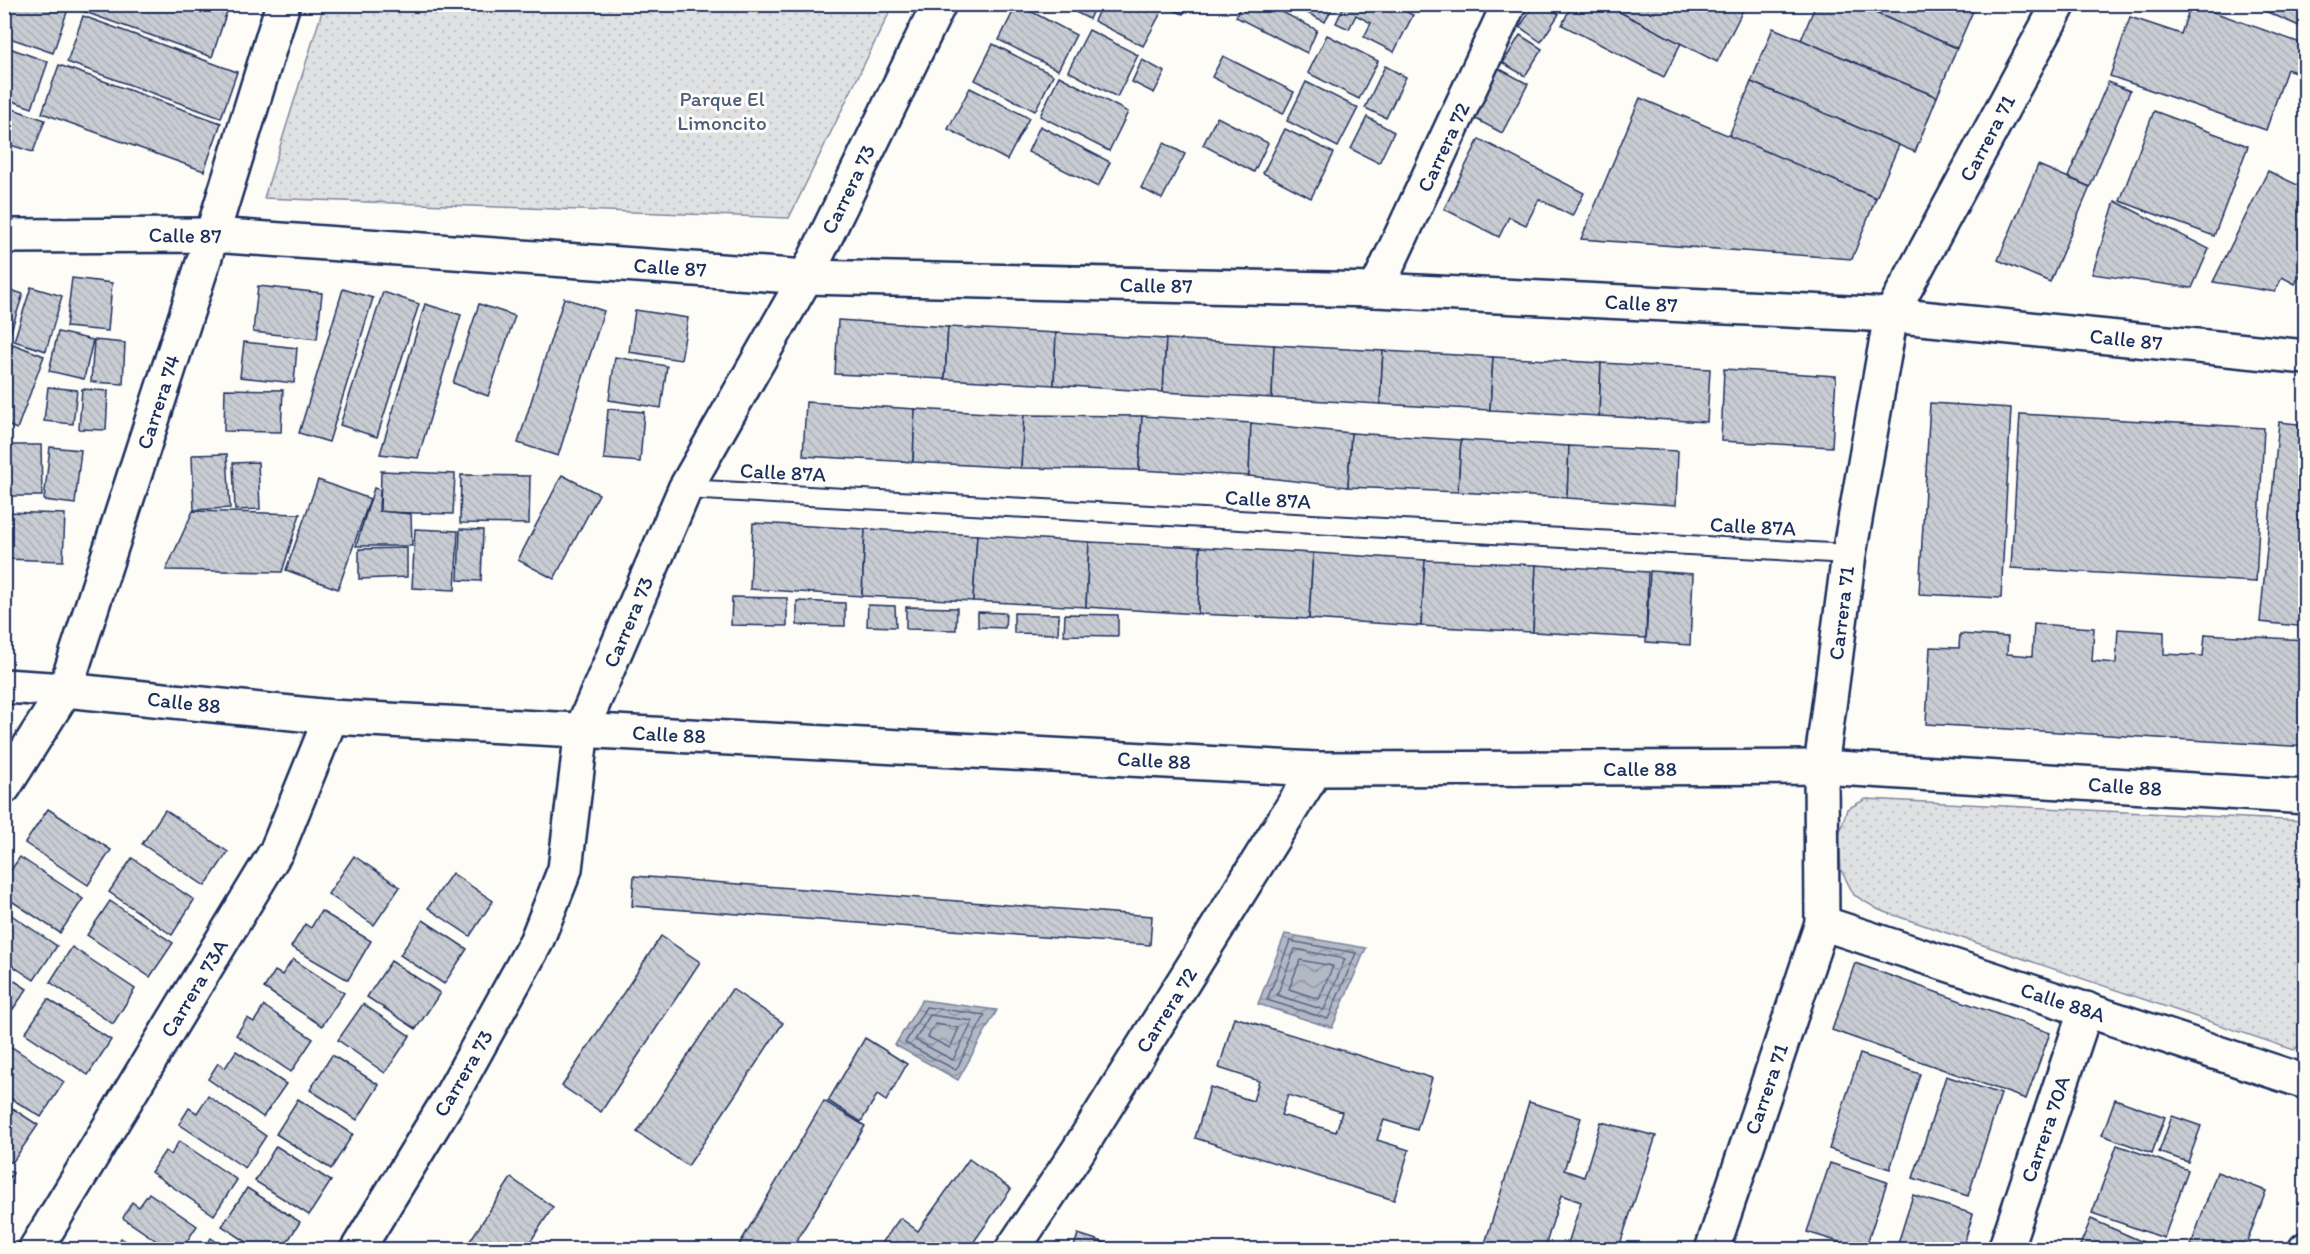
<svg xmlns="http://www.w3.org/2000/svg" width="2310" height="1254" font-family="Itim,sans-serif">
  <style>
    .park { fill: url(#park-dots); stroke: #7e88a0; stroke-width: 1.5 }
    .water { fill: url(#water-waves); stroke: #76819c; stroke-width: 1.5 }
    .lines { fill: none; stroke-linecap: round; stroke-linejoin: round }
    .shore { stroke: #586687; stroke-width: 1.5 }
    .building { fill: url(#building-back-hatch); stroke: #1b2f5e; stroke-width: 1.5; fill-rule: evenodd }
    .service-casing { stroke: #1b2f5e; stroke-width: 22 }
    .minor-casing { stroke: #1b2f5e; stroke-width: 38 }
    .tertiary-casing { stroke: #1b2f5e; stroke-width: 38 }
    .service { stroke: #fdfcf7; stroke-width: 18 }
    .minor { stroke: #fdfcf7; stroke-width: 33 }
    .tertiary { stroke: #fdfcf7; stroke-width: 33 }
    .labels { text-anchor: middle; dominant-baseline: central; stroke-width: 6; stroke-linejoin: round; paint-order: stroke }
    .park-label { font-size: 21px; fill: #4c5c7f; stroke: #fdfcf7 }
    .street-label { font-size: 21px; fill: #1b2f5e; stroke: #fdfcf7 }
  </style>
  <defs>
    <pattern id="park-dots" width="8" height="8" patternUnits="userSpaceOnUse" patternTransform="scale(1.5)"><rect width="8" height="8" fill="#e0e1e3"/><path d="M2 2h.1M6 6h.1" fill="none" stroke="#c0c1c5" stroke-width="1.8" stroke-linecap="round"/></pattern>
    <pattern id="water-waves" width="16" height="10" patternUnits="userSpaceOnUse" patternTransform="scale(1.5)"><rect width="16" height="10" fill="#b3b8c5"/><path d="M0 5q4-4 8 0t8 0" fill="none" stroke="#9196a3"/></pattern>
    <pattern id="building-back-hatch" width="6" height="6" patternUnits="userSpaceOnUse" patternTransform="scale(1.5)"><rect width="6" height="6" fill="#c9ccd3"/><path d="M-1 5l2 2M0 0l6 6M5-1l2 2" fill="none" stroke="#acb0b8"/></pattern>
  </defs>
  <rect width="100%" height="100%" fill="#fdfcf7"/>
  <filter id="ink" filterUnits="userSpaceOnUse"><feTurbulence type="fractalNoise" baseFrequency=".0167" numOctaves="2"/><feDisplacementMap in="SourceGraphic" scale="12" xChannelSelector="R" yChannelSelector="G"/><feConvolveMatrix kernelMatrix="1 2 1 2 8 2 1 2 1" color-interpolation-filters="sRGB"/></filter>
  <g filter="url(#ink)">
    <g class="park">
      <polygon points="324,5 324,4 893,5 789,218 264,198"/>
      <polygon points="1866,799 2305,821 2305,1041 2294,1050 1879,910 1854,895 1841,870 1839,835 1847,809"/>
    </g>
    <g class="water">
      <polygon points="1285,934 1366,948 1332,1028 1258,1004"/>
      <polygon points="922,1000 997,1010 958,1080 895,1045"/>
    </g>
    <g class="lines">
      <g class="shore">
        <polygon points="1290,941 1356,953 1328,1019 1267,1000"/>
        <polygon points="1295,949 1345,959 1324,1010 1277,995"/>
        <polygon points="1300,960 1333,966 1319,999 1289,989"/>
        <polygon points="926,1007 985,1015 956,1070 905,1043"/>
        <polygon points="930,1015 973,1021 953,1060 915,1040"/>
        <polygon points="935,1024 959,1028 950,1048 928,1037"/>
      </g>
    </g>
    <g class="building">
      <polygon points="4,4 56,4 68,9 53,53 4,36"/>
      <polygon points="84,4 218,4 228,8 212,57 82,11"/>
      <polygon points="1017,4 1076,35 1058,70 999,40"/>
      <polygon points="1060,4 1096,4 1089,19"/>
      <polygon points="1102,4 1159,4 1164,7 1143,46 1094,21"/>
      <polygon points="1174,4 1188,4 1183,14 1171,9"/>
      <polygon points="1241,4 1267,4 1317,30 1307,53 1236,17"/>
      <polygon points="1290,4 1334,4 1325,22"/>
      <polygon points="1345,4 1392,4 1413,15 1394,52 1364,37 1371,23 1356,15 1349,29 1336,23"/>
      <polygon points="1534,4 1543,4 1559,14 1541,42 1520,27"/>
      <polygon points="1572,4 1604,4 1681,43 1664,77 1562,25"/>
      <polygon points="1604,4 1746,4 1717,62"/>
      <polygon points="1816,4 1855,4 1957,48 1937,97 1801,40"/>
      <polygon points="1855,4 1976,4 1957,48"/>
      <polygon points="2191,4 2306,45 2306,76 2287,69 2266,130 2110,76 2130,17 2181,34"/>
      <polygon points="2249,4 2306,4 2306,29"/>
      <polygon points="83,16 237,72 221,118 67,62"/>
      <polygon points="1773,28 1937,97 1915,152 1751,82"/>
      <polygon points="1089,30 1138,55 1117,97 1068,71"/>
      <polygon points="1327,35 1378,61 1359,99 1308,73"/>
      <polygon points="1520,35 1542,49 1525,76 1503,63"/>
      <polygon points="993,44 1053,75 1035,111 975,80"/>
      <polygon points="4,46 48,62 32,108 4,98"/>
      <polygon points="1223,56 1294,92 1283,114 1212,77"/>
      <polygon points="1142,60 1165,72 1154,93 1132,82"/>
      <polygon points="59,65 221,123 204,171 42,113"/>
      <polygon points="1385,66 1406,77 1386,118 1365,108"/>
      <polygon points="1498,68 1528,84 1502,133 1472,117"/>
      <polygon points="1059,76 1128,112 1109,151 1040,116"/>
      <polygon points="1306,82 1358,108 1338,147 1287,121"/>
      <polygon points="1751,82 1899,145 1876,198 1729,136"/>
      <polygon points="2108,82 2130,91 2090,187 2068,177"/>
      <polygon points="970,88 1029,118 1007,160 948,129"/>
      <polygon points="1640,98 1876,198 1852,259 1581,239"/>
      <polygon points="4,106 45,120 33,152 4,143"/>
      <polygon points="2154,111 2248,146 2214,236 2120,201"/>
      <polygon points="1217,117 1268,143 1254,172 1203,145"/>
      <polygon points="1367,117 1394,132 1379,163 1351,149"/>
      <polygon points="1040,126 1110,162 1098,187 1028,152"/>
      <polygon points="1285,129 1334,153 1311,198 1263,173"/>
      <polygon points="1479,139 1584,193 1572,216 1539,199 1526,225 1509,217 1499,237 1444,209"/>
      <polygon points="1164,143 1185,154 1162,199 1141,188"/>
      <polygon points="2038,165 2090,187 2050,282 1998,260"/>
      <polygon points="2268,171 2306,189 2306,264 2295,284 2282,277 2275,292 2213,282"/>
      <polygon points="2115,201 2209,249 2192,288 2092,274"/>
      <polygon points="72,278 112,283 108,331 66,327"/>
      <polygon points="258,286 322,293 317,339 253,332"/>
      <polygon points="31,287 62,296 46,351 14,341"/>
      <polygon points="4,288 23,294 6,346 4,346"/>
      <polygon points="343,289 373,298 329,442 299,433"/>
      <polygon points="383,292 419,304 377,437 340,425"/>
      <polygon points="564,298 604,311 558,456 518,443"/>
      <polygon points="425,304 461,315 418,458 380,454"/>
      <polygon points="479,304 515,316 488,396 453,383"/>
      <polygon points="635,310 688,318 681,360 629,352"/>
      <polygon points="838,320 948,327 945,379 835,374"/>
      <polygon points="948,327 1056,333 1054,385 945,379"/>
      <polygon points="58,332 93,340 84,379 49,371"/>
      <polygon points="1056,333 1166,339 1163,392 1054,385"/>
      <polygon points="1166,339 1274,345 1272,398 1163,392"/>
      <polygon points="94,340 125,343 123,384 91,382"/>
      <polygon points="244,342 297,348 294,383 240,377"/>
      <polygon points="13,344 44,356 17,429 4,424 4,366"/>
      <polygon points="1274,345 1383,351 1380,404 1272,398"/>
      <polygon points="1383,351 1493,357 1490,410 1380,404"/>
      <polygon points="615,357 667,366 661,408 609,400"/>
      <polygon points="1493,357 1601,363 1599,416 1490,410"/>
      <polygon points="1601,363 1710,369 1707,422 1599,416"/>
      <polygon points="1724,369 1836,376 1832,447 1721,441"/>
      <polygon points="48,387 77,390 73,424 44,421"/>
      <polygon points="82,389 108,391 106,430 79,429"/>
      <polygon points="225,389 283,390 281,432 224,431"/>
      <polygon points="806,402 915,409 913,462 803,456"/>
      <polygon points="1930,403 2011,408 2001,598 1919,594"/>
      <polygon points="608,409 644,412 640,462 604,459"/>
      <polygon points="915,409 1024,415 1021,468 913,462"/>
      <polygon points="2020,414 2264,428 2256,582 2011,568"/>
      <polygon points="1024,415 1142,416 1139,470 1021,468"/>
      <polygon points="1142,416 1251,423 1249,476 1139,470"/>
      <polygon points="2279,422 2306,425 2306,627 2260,622"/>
      <polygon points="1251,423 1351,433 1348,487 1249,476"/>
      <polygon points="1351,433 1461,440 1458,492 1348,487"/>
      <polygon points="1461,440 1569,446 1567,498 1458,492"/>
      <polygon points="4,445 41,445 42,496 4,496"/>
      <polygon points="1569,446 1678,451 1676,505 1567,498"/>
      <polygon points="50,447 81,450 75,504 44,500"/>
      <polygon points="227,454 230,508 194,510 192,455"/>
      <polygon points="258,462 260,509 235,510 233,463"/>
      <polygon points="381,471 455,474 453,514 380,512"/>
      <polygon points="461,475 530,476 529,524 460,523"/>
      <polygon points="562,475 599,494 554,579 518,560"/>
      <polygon points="318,480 370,499 338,589 286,570"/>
      <polygon points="374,488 380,490 379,511 411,514 412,546 356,546"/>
      <polygon points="193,511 300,514 282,572 166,570"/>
      <polygon points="4,512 65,514 63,561 4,559"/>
      <polygon points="753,523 865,529 862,596 750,589"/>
      <polygon points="415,529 458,531 455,590 412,588"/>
      <polygon points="460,529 483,530 481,581 458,580"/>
      <polygon points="865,529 977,535 973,601 862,596"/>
      <polygon points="977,535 1089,542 1086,607 973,601"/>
      <polygon points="1089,542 1200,547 1198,614 1086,607"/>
      <polygon points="1200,547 1313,553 1309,619 1198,614"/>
      <polygon points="407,548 407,577 359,579 359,549"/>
      <polygon points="1313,553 1425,560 1421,626 1309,619"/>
      <polygon points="1425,560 1536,565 1533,632 1421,626"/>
      <polygon points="1536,565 1648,572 1646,638 1533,632"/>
      <polygon points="1650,571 1693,574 1690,645 1646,642"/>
      <polygon points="732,597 787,598 787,626 731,625"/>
      <polygon points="797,601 845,603 845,626 797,625"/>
      <polygon points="868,605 895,606 896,627 867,626"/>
      <polygon points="906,607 957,608 956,630 906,629"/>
      <polygon points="978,612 1006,613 1005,628 978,627"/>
      <polygon points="1014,613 1059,614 1058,634 1014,633"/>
      <polygon points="1065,614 1118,615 1118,636 1064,635"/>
      <polygon points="2034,624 2094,628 2092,661 2116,663 2118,629 2164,632 2164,654 2203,656 2205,634 2306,640 2306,747 1926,724 1930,647 1959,648 1960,634 2008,637 2007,654 2032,656"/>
      <polygon points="48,809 111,850 88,885 25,843"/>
      <polygon points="165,810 228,852 205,886 142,844"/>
      <polygon points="354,856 400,887 374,925 328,894"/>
      <polygon points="20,857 83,899 60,933 4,896 4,880"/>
      <polygon points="132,858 194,900 172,935 109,892"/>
      <polygon points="452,873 493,901 470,936 428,908"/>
      <polygon points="634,876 1152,916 1150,945 632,906"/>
      <polygon points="110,901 173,943 150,977 87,935"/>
      <polygon points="4,910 57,946 34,980 4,960"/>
      <polygon points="321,911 371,941 348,980 291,947 305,924 311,928"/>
      <polygon points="423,920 467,949 444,984 400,955"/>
      <polygon points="661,936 700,962 601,1112 562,1086"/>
      <polygon points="72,947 135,989 113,1024 50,982"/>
      <polygon points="293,959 344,993 322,1026 264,988 275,971 282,975"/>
      <polygon points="391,961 440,993 416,1029 367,997"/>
      <polygon points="1855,963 2050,1033 2026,1099 1832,1030"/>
      <polygon points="4,974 27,989 4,1022"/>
      <polygon points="732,989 783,1023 688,1166 637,1132"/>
      <polygon points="48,999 111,1040 88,1075 25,1033"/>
      <polygon points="363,1004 410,1036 385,1073 338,1040"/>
      <polygon points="264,1006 313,1039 291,1072 236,1035 247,1018 254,1022"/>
      <path d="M1234,1017L1432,1078L1417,1130L1384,1120L1377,1140L1409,1150L1394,1200L1195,1138L1210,1087L1253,1101L1259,1081L1219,1068ZM1288,1095L1342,1112L1336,1132L1281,1115Z"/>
      <polygon points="865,1038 907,1064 886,1101 877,1095 861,1122 828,1101"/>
      <polygon points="12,1047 64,1082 41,1117 4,1094 4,1058"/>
      <polygon points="236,1051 286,1084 263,1117 208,1079 218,1063 225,1068"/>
      <polygon points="1860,1054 1920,1074 1890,1169 1829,1149"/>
      <polygon points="332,1055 379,1085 357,1120 310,1090"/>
      <polygon points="1946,1076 2001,1094 1968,1196 1913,1178"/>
      <polygon points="208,1096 266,1136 245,1168 179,1124 189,1108 197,1113"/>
      <polygon points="298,1099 353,1134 331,1169 276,1134"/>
      <polygon points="2115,1099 2165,1117 2152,1153 2102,1135"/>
      <polygon points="824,1101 865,1126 791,1250 736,1250"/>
      <polygon points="1529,1102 1581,1118 1564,1170 1584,1177 1601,1122 1656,1136 1618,1250 1566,1250 1581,1202 1561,1195 1544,1250 1483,1250"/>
      <polygon points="4,1103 38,1125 12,1163 4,1158"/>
      <polygon points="2172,1116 2201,1126 2188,1162 2159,1152"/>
      <polygon points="179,1141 237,1180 214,1215 151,1172 165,1151 171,1155"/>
      <polygon points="2117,1145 2188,1170 2164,1238 2092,1213"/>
      <polygon points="276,1146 331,1181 309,1215 255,1181"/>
      <polygon points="969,1159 1011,1189 968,1250 883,1250 879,1247 900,1218 918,1231"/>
      <polygon points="1830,1163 1887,1182 1865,1250 1807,1232"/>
      <polygon points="4,1168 13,1173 4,1186"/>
      <polygon points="2217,1172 2266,1191 2244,1250 2202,1250 2191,1245"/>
      <polygon points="511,1178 553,1207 525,1250 464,1250"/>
      <polygon points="247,1188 300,1222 282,1250 259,1250 222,1226"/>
      <polygon points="149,1193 197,1226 181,1250 170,1250 123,1218 132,1202 139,1207"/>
      <polygon points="1913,1195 1973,1214 1962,1250 1896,1250"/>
      <polygon points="2091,1219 2152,1246 2151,1250 2078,1250"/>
      <polygon points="1078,1234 1128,1250 1073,1250"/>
      <polygon points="121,1238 139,1250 114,1250"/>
      <polygon points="211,1238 229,1250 204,1250"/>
    </g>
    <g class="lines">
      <defs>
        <polyline id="service" points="685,489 1849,554"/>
        <g id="minor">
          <polyline points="4,236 212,235 806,277 1376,290 1891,315 2306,357"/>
          <polyline points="1376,290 1509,4"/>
          <polyline points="4,686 65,690 331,717 1316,769 1821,767 2306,797"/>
          <polyline points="4,787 65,690 212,235 283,4"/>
          <polyline points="1822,923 2306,1082"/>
          <polyline points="35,1250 277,850 331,717"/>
          <polyline points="357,1250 451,1096 536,942 565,869 582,729 685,489 806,277 939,4"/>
          <polyline points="1012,1250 1078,1151 1316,769"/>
          <polyline points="2005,1250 2086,1009"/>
          <polyline points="2305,1250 2306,1249"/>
        </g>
        <polyline id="tertiary" points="1712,1250 1822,923 1821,767 1849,554 1891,315 2059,4"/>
      </defs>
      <use href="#service" class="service-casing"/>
      <use href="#minor" class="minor-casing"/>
      <use href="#tertiary" class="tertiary-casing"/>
      <use href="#service" class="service"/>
      <use href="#minor" class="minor"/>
      <use href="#tertiary" class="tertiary"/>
    </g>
  </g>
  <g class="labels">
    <g class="park-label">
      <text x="722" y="98">Parque El<tspan x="722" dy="24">Limoncito</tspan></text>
    </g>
    <g class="street-label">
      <text transform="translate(1987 138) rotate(-62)">Carrera 71</text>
      <text transform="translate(1443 147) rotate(-65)">Carrera 72</text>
      <text transform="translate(848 189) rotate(-64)">Carrera 73</text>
      <text transform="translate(185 235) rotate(1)">Calle 87</text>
      <text transform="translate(670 267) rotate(4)">Calle 87</text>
      <text transform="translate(1156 285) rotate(1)">Calle 87</text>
      <text transform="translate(1641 303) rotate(3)">Calle 87</text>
      <text transform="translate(2126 339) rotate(6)">Calle 87</text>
      <text transform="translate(158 402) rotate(-72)">Carrera 74</text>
      <text transform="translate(783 472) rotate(3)">Calle 87A</text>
      <text transform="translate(1268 499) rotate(3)">Calle 87A</text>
      <text transform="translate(1753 526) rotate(3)">Calle 87A</text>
      <text transform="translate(1841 613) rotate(-83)">Carrera 71</text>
      <text transform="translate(628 622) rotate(-67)">Carrera 73</text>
      <text transform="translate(184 702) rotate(6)">Calle 88</text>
      <text transform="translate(669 734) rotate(3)">Calle 88</text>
      <text transform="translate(1154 760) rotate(3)">Calle 88</text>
      <text x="1640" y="768">Calle 88</text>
      <text transform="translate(2125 786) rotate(4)">Calle 88</text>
      <text transform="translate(194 988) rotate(-59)">Carrera 73A</text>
      <text transform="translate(2063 1002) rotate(18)">Calle 88A</text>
      <text transform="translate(1166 1010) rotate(-58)">Carrera 72</text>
      <text transform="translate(463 1073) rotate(-60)">Carrera 73</text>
      <text transform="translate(1766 1089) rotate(-71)">Carrera 71</text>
      <text transform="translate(2045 1129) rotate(-71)">Carrera 70A</text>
    </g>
  </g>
  <rect width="2310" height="1254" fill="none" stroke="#fdfcf7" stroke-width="24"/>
  <rect x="12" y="12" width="2286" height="1230" fill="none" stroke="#1b2f5e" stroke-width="2" filter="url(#ink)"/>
</svg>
